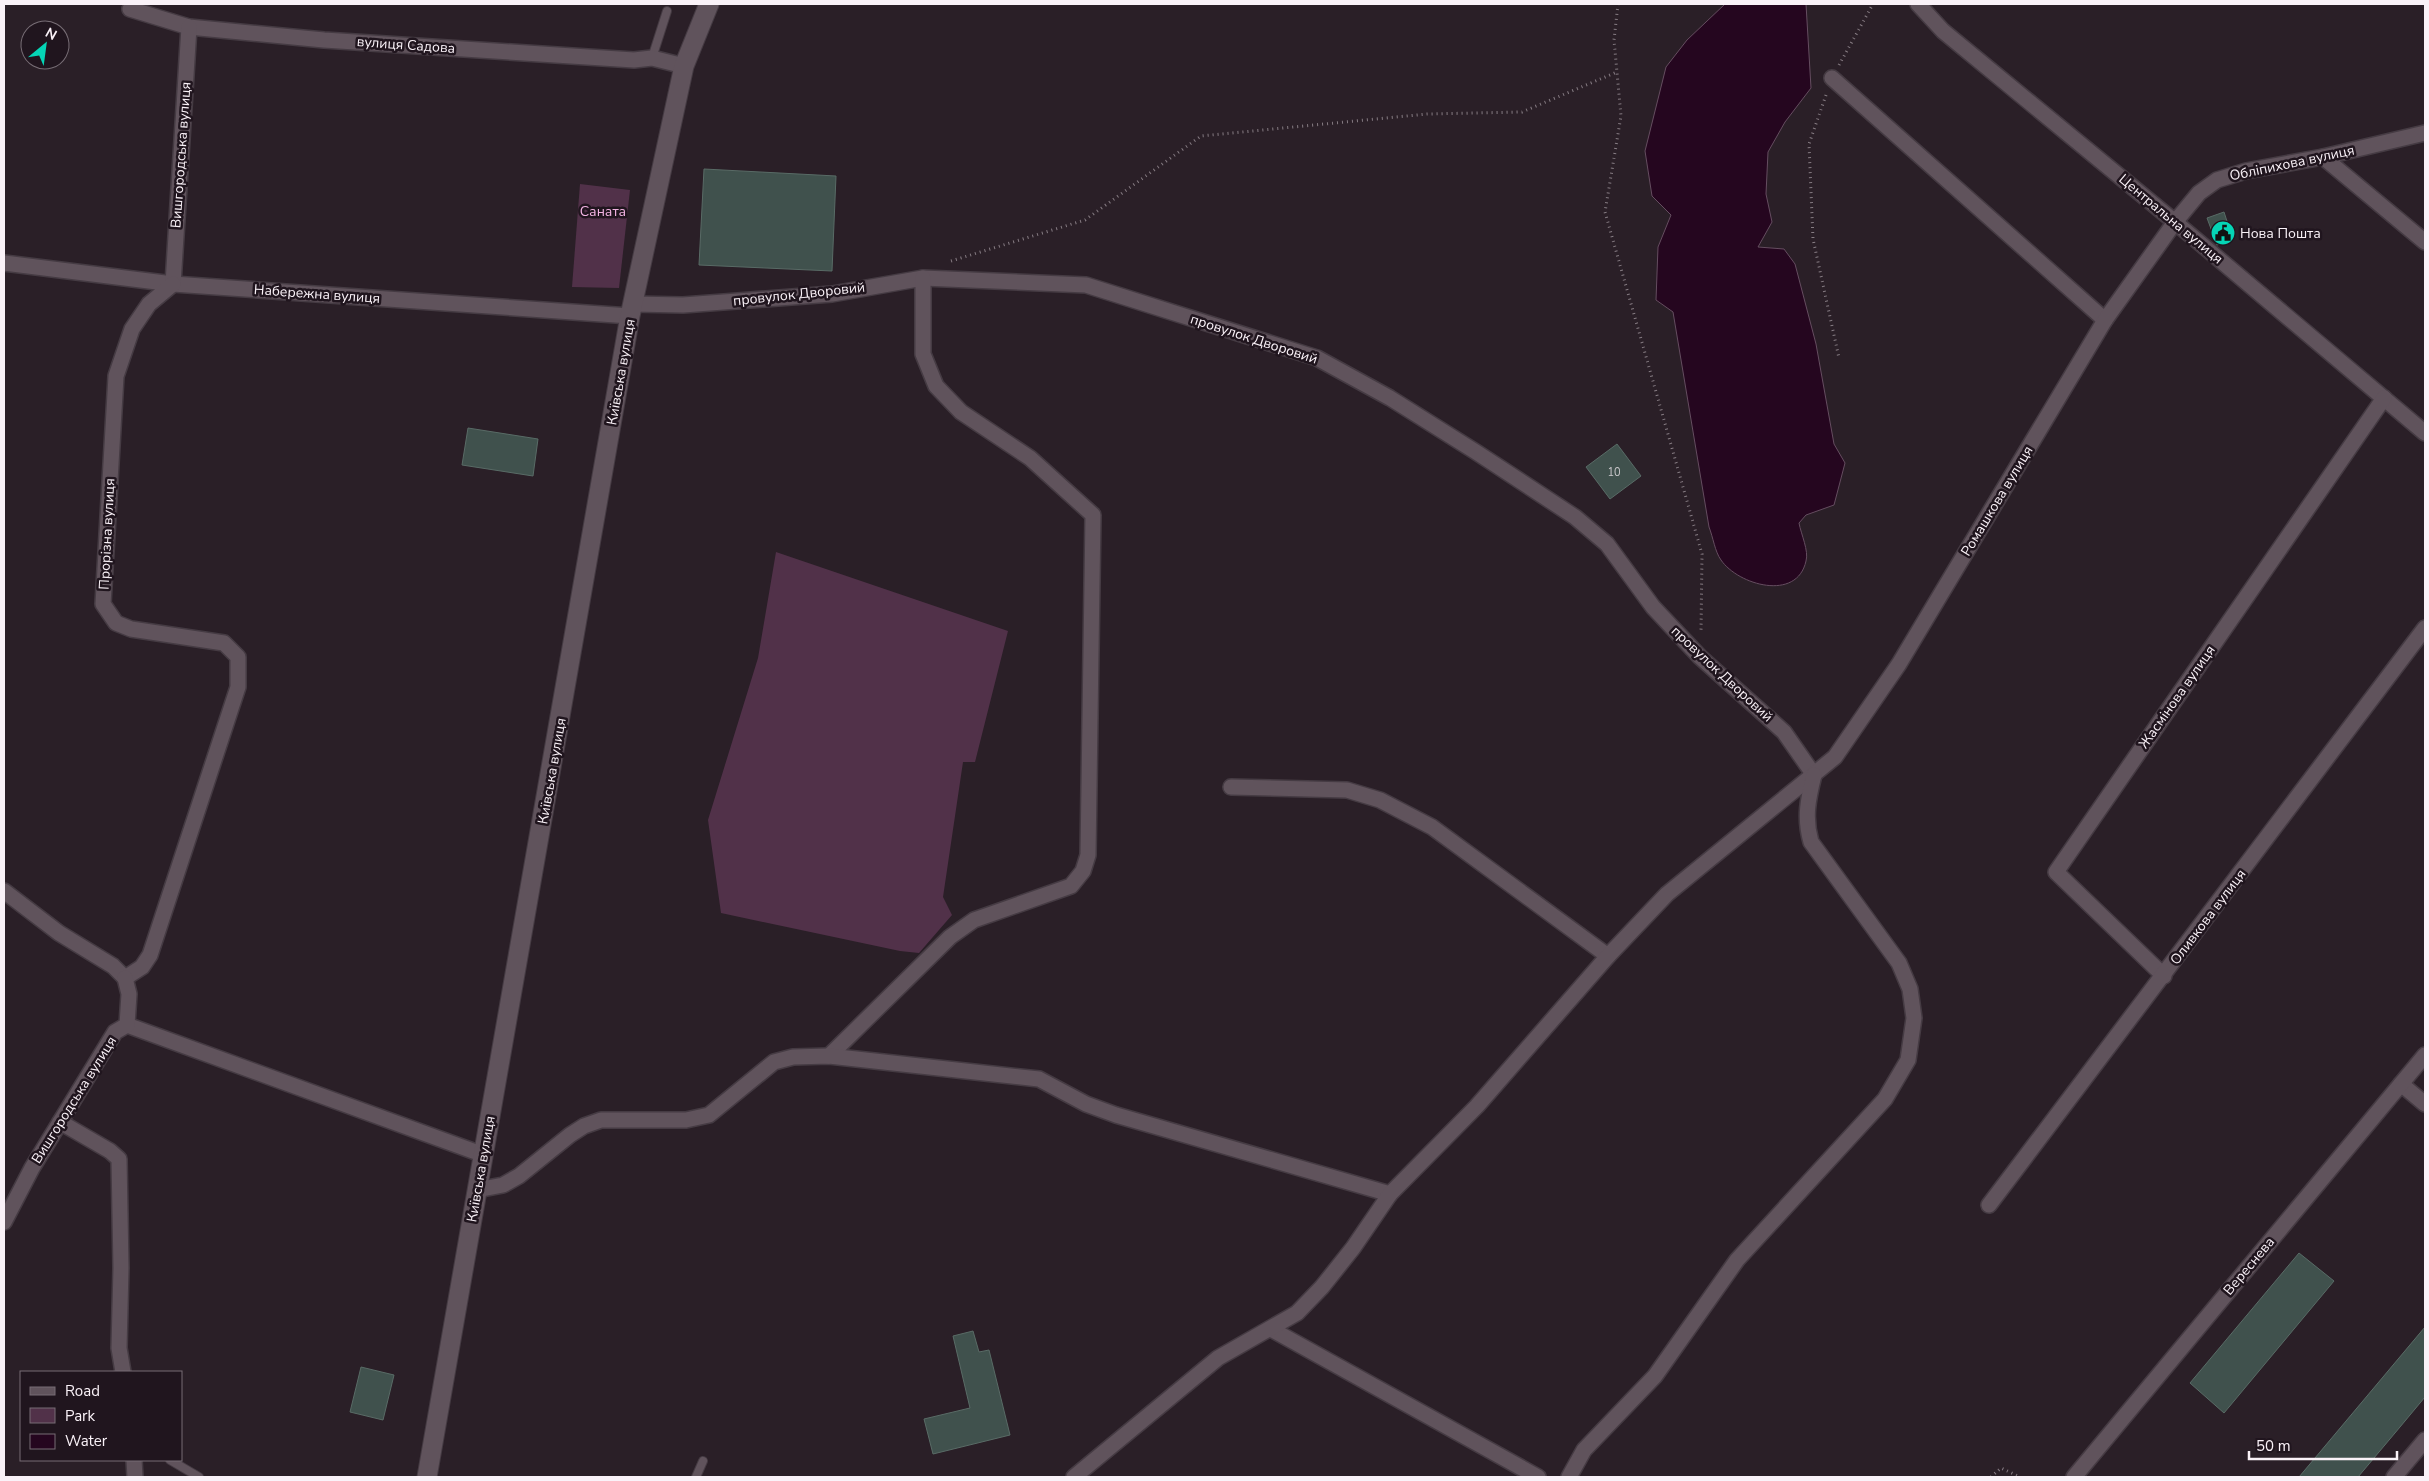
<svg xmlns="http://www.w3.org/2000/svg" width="2429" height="1481" font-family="'Nunito Sans',sans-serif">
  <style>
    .green { fill: #513149 }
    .water { fill: #25061f; stroke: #654d60 }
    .building { fill: #40514d; stroke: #596b66 }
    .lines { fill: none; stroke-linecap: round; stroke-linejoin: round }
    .service-casing { stroke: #453b43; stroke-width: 10 }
    .minor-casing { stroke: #453b43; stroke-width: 18 }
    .tertiary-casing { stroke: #453b43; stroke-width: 21 }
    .path { stroke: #867c83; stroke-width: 3; stroke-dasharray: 1 4; stroke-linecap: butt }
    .service { stroke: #60535c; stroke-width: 8 }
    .minor { stroke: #60535c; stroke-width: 15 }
    .tertiary { stroke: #60535c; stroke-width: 19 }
    .labels { text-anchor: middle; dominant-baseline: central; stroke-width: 5; stroke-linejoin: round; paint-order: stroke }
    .number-label { font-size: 11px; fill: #cccacd }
    .street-label { font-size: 14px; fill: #faf2f8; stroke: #20151e }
    .park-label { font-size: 14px; fill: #f2b3e2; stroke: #20151e }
    .poi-label { font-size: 14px; fill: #faf2f8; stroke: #20151e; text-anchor: start }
  </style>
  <rect width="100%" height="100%" fill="#2a1f27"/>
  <g class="green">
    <polygon points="580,184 630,190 619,288 572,287"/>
    <polygon points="776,552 1008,631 975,762 963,762 943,897 952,915 919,953 900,951 721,913 708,820 758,658"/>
  </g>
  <path class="water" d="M1725,4H1806L1811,88L1785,122L1768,152L1766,194L1772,222L1758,247L1784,249L1795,264L1816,344L1834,444L1845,463L1834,505L1806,515L1799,523C1801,534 1809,551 1806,561C1797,602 1738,585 1721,560C1715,552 1713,537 1709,527L1673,312L1656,300L1658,247L1671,215L1652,196L1645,151L1666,67L1687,40Z"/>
  <g class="building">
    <polygon points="704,169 836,176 832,271 699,265"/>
    <polygon points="2224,212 2233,240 2217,245 2207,218"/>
    <polygon points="468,428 538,439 533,476 462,465"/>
    <polygon points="1617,444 1641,476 1610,499 1586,467"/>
    <polygon points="2299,1253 2334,1281 2224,1413 2190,1383"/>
    <polygon points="2425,1327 2425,1397 2400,1427 2358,1477 2299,1477"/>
    <polygon points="973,1331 979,1352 989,1350 1010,1435 933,1454 924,1419 970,1408 953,1336"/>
    <polygon points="361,1367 394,1375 383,1420 350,1412"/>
  </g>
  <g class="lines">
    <defs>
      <g id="service">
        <polyline points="652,58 667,11"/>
        <polyline points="170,1460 199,1477"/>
        <polyline points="696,1477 703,1461"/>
      </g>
      <g id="minor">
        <polyline points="1918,4 1943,31 2175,222 2425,433"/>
        <polyline points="130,9 189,27 324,40 634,60 652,58 684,66"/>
        <polyline points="1832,78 2105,320"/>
        <polyline points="2323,157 2425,242"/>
        <polyline points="4,263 173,284 630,316"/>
        <polyline points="173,284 189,27"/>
        <polyline points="633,304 683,305 832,294 923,278 1086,285 1317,358 1390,398 1476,452 1575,517 1607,544 1653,607 1700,657 1784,732 1814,775"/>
        <polyline points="1231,787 1347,790 1380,800 1432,827 1608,956"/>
        <polyline points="4,891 59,933 113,966 125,978"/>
        <polyline points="2164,976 2056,872 2384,398"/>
        <polyline points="125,978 142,967 150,955 238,687 238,657 224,643 131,629 116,623 103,604 116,376 132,329 149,304 173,284"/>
        <polyline points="127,1025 484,1155"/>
        <polyline points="829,1056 950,937 974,920 1071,886 1083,871 1088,855 1093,515 1030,458 961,412 936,386 923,354 923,278"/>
        <polyline points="2401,1084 2425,1104"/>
        <polyline points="60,1122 110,1151 119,1159 121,1268 119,1348 123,1372"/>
        <polyline points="477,1190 503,1185 519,1176 570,1135 584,1126 601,1120 686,1120 709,1115 774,1062 793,1057 829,1056 1039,1079 1086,1104 1116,1115 1390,1194"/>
        <polyline points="1989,1205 2425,628"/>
        <polyline points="4,1222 32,1168 115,1032 127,1025 129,994 125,978"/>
        <polyline points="1271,1329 1538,1477"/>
        <polyline points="134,1460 135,1477"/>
        <polyline points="1074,1477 1218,1358 1297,1313 1322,1287 1353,1248 1390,1194 1477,1106 1608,956 1667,894 1835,757 1899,664 2105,320 2175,222 2199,193 2217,180 2246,171 2323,157 2425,133"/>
        <path d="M1569,1477L1584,1450L1655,1376L1737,1260L1885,1099L1908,1060L1914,1018L1910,989L1899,963L1811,842C1804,818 1808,799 1814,775"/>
        <polyline points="2074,1477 2425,1055"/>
        <polyline points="2394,1477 2425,1440"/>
      </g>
      <polyline id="tertiary" points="427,1477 630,316 684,66 709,4"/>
    </defs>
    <use href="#service" class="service-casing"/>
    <use href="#minor" class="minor-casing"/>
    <use href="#tertiary" class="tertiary-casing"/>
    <g class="path">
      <polyline points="1618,4 1614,40 1621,116 1605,212 1702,554 1701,631"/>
      <polyline points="1839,65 1873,4"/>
      <polyline points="1826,95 1809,144 1813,239 1839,358"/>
      <polyline points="951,261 1085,220 1201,136 1427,114 1522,112 1617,72"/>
      <polyline points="1991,1477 2001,1468 2020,1477"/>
    </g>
    <use href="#service" class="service"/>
    <use href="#minor" class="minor"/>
    <use href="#tertiary" class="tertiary"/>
  </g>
  <defs>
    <symbol id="civic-disc" viewBox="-11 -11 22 22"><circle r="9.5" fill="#05d5b6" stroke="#20151e"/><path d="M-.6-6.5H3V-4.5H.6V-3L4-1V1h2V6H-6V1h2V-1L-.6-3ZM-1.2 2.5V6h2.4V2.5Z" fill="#111"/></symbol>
  </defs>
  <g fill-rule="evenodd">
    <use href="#civic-disc" x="2209" y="219" width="28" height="28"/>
  </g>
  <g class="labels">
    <g class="number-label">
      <text x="1614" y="472">10</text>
    </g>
    <g class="street-label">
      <text transform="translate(406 45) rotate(4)">вулиця Садова</text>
      <text transform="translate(181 155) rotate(-86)">Вишгородська вулиця</text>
      <text transform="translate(2292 163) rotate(-12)">Обліпихова вулиця</text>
      <text transform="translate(2171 219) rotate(40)">Центральна вулиця</text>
      <text transform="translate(317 294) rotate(4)">Набережна вулиця</text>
      <text transform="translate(799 294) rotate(-6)">провулок Дворовий</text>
      <text transform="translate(1254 339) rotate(18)">провулок Дворовий</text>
      <text transform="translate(621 372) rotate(-80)">Київська вулиця</text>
      <text transform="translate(1997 501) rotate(-59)">Ромашкова вулиця</text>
      <text transform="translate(107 534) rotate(-87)">Прорізна вулиця</text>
      <text transform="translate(1722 674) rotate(43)">провулок Дворовий</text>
      <text transform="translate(2177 697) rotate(-55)">Жасмінова вулиця</text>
      <text transform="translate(552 771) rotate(-80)">Київська вулиця</text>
      <text transform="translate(2208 917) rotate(-53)">Оливкова вулиця</text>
      <text transform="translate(74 1100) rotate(-58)">Вишгородська вулиця</text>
      <text transform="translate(481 1169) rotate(-80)">Київська вулиця</text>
      <text transform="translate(2249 1266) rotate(-50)">Вереснева</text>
    </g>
    <g class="park-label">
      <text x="603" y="211">Саната</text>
    </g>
    <g class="poi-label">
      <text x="2240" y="233">Нова Пошта</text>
    </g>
  </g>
  <rect width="2429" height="1481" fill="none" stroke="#faf2f8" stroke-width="10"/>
  <rect x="20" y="1371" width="162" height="90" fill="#20151e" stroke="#776d75"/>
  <rect x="30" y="1387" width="25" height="8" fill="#60535c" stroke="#776d75"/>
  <text x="65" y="1396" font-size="15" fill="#faf2f8">Road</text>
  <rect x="30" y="1408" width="25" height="15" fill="#513149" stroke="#776d75"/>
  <text x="65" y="1421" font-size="15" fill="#faf2f8">Park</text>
  <rect x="30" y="1434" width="25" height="15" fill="#25061f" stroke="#776d75"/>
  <text x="65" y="1446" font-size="15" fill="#faf2f8">Water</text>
  <g transform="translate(45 45) rotate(29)"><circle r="24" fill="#20151e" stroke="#776d75"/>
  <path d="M0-4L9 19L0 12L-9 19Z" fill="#05d5b6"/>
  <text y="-8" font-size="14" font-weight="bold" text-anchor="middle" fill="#faf2f8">N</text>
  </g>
  <path d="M2249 1451v8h148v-8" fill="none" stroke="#faf2f8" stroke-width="2.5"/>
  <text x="2256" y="1451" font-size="15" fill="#faf2f8" stroke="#20151e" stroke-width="4" paint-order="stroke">50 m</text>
</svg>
